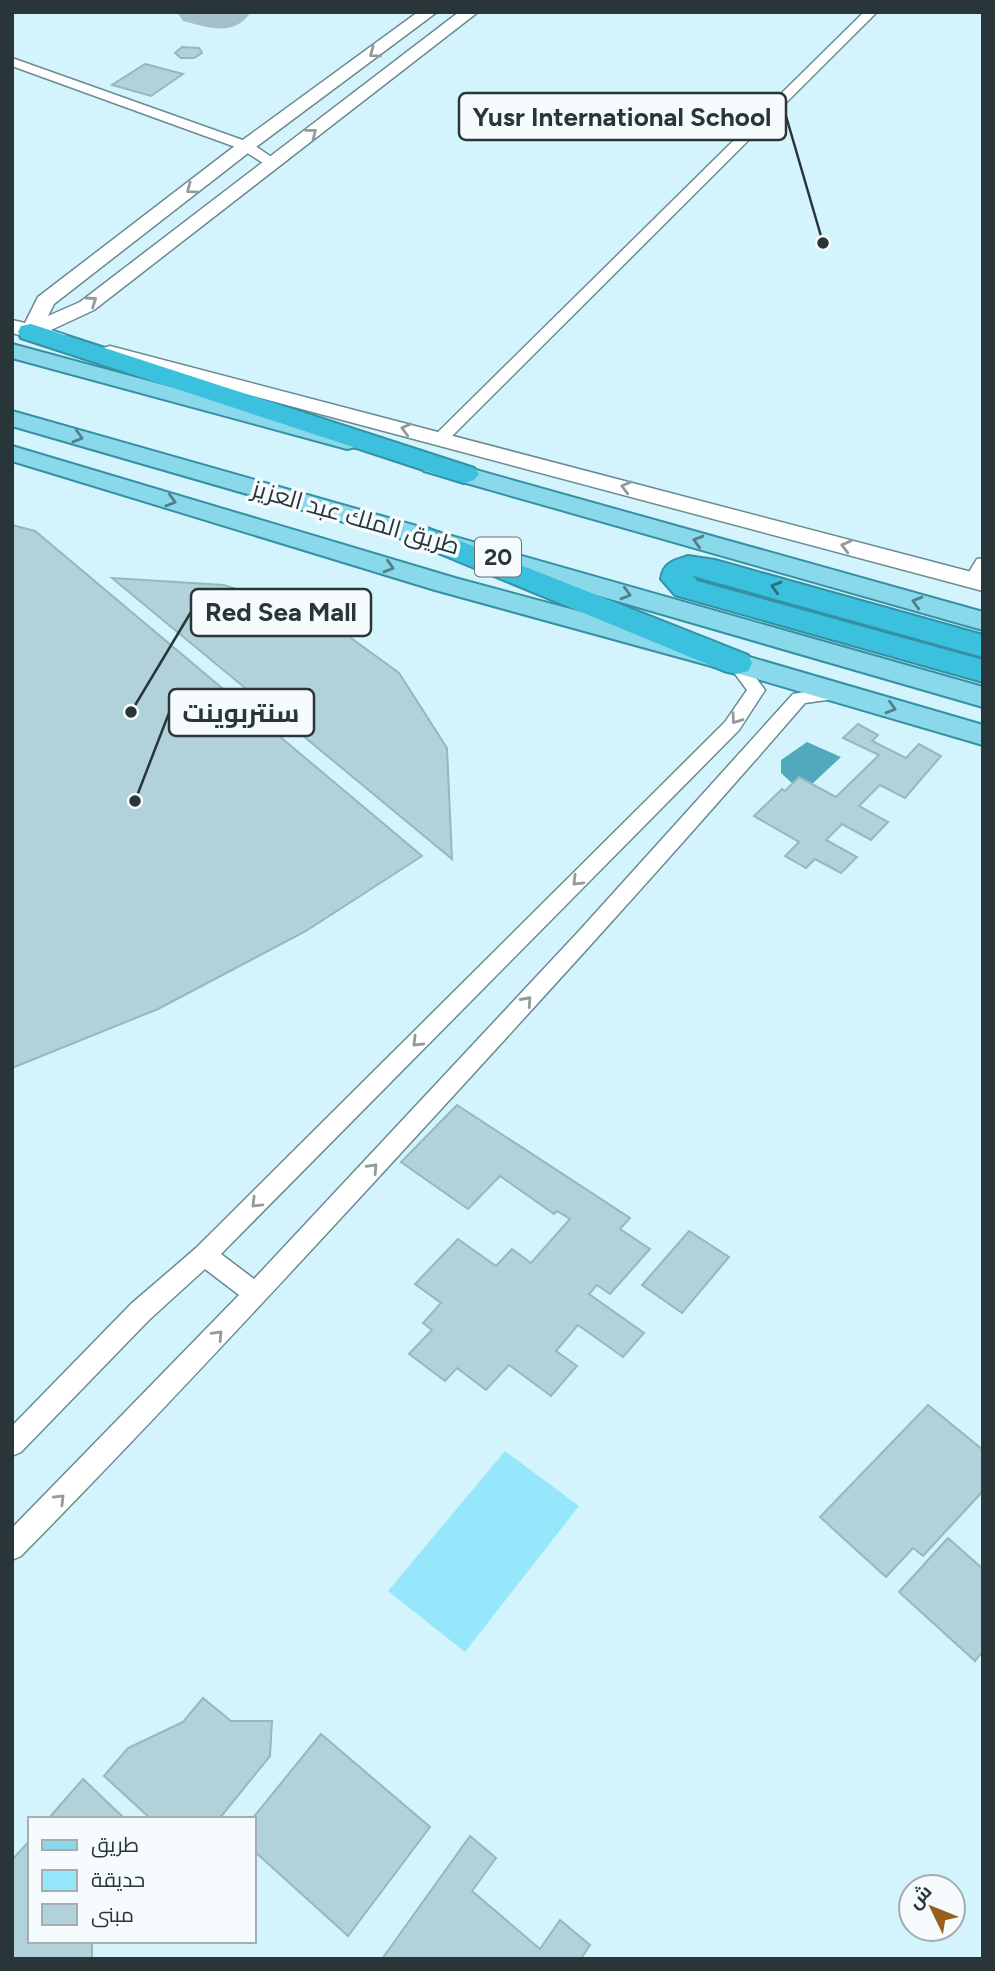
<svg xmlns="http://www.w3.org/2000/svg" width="995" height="1971" font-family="Figtree,Cairo,sans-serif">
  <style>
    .green { fill: #96e7fb }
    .water { fill: #52a9bd }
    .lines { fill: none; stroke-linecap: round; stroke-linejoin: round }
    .taxiway { fill: #a5c0c8; fill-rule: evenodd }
    .building { fill: #b1d2da; stroke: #97b7bf; stroke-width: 2 }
    .street-casing { stroke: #6b8a92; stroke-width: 3 }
    .secondary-casing { stroke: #6b8a92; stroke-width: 3 }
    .primary-casing { stroke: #3590a4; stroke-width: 4 }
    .highway-casing { stroke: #3590a4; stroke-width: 4 }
    .street { fill: #fff; fill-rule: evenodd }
    .secondary { fill: #fff; fill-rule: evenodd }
    .primary { fill: #89d9eb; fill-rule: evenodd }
    .highway { fill: #3bc0dd; fill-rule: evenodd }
    .oneway { stroke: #949a9c }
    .oneway2 { stroke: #547f89 }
    .oneway3 { stroke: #306d7b }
    .labels { text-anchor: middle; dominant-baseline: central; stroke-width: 7; stroke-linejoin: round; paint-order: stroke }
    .shield { fill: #f6fcfe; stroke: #667174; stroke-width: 2 }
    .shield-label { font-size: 23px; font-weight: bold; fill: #293639 }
    .street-label { font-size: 24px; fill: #293639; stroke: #f6fcfe }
    .leader { fill: none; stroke: #293639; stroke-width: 2.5 }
    .callout-dot { fill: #293639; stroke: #f6fcfe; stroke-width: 2.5 }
    .callout { fill: #f6fcfe; stroke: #293639; stroke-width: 2.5 }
    .callout-label { font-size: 26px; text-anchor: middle; font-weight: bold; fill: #293639 }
  </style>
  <rect width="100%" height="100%" fill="#d3f4fd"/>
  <polygon class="green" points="505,1451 579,1506 465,1652 388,1591"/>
  <polygon class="water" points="807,742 841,757 812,784 793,784 781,773 781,760"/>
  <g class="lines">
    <path class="taxiway" d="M177,12H251C233,38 208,27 183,21Z"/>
  </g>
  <g class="building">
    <polygon points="182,47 199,48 202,53 194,58 181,58 175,53"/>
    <polygon points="145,64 183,74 151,96 112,85"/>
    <polygon points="12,525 35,531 422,856 306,931 158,1009 12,1068"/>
    <polygon points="112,578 224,585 322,617 399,673 447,748 452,859"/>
    <polygon points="858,724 878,735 872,741 906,758 919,744 941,756 905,798 880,785 859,806 888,822 871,840 842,824 826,840 857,857 841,873 815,859 806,868 785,856 799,842 754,816 782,789 785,791 799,777 836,797 879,755 843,738"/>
    <polygon points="457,1105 630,1218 620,1229 650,1249 610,1294 597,1285 589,1294 644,1333 623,1357 578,1325 556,1351 577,1366 551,1396 509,1365 486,1390 457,1368 445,1381 409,1354 432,1330 423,1323 441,1303 415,1284 458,1239 496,1266 512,1249 531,1263 570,1219 557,1211 554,1214 500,1176 468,1209 401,1162"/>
    <polygon points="689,1231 729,1257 682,1313 642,1285"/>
    <polygon points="928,1405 983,1450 983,1491 923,1556 913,1548 886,1577 820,1517"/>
    <polygon points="948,1538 983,1569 983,1651 975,1661 899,1592"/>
    <polygon points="203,1698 231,1721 272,1721 270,1756 219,1819 151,1819 104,1776 128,1748 183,1722"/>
    <polygon points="321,1734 430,1827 348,1936 254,1851 252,1819"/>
    <polygon points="83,1779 125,1819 48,1819"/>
    <polygon points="470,1836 496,1858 472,1891 540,1949 560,1920 590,1945 581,1959 382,1959"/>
    <polygon points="30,1840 30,1941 92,1941 92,1959 12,1959 12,1860"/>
  </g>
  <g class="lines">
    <defs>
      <g id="street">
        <polygon points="864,12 877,12 447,441 435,441 433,438 435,435"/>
        <polygon points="12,58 251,143 280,163 273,167 268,166 241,149 12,66"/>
        <polygon points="983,558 982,580 973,585 967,584 964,580 977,559"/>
        <path d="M736,657L742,659L765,690L739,730L221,1254L254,1279L579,931L793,694L841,686L850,692L841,698L805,703C665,865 521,1022 377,1179C260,1306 142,1433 21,1556L12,1560V1528L239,1295L205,1269L149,1320L21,1452L12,1456V1426L131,1304L196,1248L725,722L747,690L727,663Z"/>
      </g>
      <g id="secondary">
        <polygon points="418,12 437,12 252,150 54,304 48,316 80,302 459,12 478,12 94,310 51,330 66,335 69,339 66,343 59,345 12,333 12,320 25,323 38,297 240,142"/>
        <polygon points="110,346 983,575 983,591 103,356 99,352 103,348"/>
      </g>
      <g id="primary">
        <polygon points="12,344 356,437 359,442 356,447 347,449 12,358"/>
        <polygon points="12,411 983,687 983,707 12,426"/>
        <polygon points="12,446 455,578 746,656 983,725 983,745 726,670 435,590 12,461"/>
        <polygon points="433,458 983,612 983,630 424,471 420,466 424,461"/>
      </g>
      <g id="highway">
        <polygon points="31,324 474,468 479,474 474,480 464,483 454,480 21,338 18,332 21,326"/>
        <polygon points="425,527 748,655 752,663 748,671 736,674 724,671 414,543 410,536 414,529"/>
        <path d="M688,556L715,560L983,635V657L693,576L697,581L983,660V682L675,595L661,579C663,563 674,560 688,556Z"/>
      </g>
    </defs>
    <use href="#street" class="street-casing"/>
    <use href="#secondary" class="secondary-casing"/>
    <use href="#primary" class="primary-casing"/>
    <use href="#highway" class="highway-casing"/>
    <use href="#street" class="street"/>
    <use href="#secondary" class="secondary"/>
    <use href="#primary" class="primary"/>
    <use href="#highway" class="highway"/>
  </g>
  <defs><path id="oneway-chevron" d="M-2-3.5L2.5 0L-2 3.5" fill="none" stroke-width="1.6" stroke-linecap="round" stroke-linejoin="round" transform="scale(1.75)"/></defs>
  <g class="oneway">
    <use href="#oneway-chevron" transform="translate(374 53) rotate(144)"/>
    <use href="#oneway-chevron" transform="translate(312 133) rotate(-38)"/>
    <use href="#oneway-chevron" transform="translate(191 189) rotate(143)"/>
    <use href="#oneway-chevron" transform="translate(92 301) rotate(-35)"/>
    <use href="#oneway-chevron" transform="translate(406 429) rotate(-165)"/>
    <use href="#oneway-chevron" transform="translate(626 487) rotate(-165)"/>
    <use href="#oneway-chevron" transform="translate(846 546) rotate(-165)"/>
    <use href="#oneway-chevron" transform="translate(736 719) rotate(125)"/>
    <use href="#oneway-chevron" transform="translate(577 881) rotate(135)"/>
    <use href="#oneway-chevron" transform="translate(527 1001) rotate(-48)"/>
    <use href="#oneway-chevron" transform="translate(417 1042) rotate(135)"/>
    <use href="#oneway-chevron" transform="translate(373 1168) rotate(-47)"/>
    <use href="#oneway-chevron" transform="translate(256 1203) rotate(135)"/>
    <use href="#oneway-chevron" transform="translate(218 1335) rotate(-47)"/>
    <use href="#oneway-chevron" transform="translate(60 1499) rotate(-45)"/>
  </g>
  <g class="oneway2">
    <use href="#oneway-chevron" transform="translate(78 437) rotate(16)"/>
    <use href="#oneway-chevron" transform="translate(171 501) rotate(17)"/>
    <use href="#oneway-chevron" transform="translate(698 541) rotate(-164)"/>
    <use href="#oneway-chevron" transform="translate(389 567) rotate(17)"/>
    <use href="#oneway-chevron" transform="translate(626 594) rotate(16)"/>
    <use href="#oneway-chevron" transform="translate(917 602) rotate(-164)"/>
    <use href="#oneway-chevron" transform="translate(891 708) rotate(17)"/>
  </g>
  <use class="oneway3" href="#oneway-chevron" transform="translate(776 587) rotate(-164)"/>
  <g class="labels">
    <rect class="shield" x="475" y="537.5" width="46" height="39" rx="5"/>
    <g class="shield-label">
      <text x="498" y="557">20</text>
    </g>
    <g class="street-label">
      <text transform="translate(356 517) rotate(16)">طريق الملك عبد العزيز</text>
    </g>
  </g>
  <path class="leader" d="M823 243L786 116M131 712L191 612M135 801L169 713"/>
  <g class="callout-dot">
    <circle cx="823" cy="243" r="7"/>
    <circle cx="131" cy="712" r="7"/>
    <circle cx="135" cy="801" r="7"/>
  </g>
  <g class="callout">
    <rect x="459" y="93" width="327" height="47" rx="7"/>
    <rect x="191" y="589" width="180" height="47" rx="7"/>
    <rect x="169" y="689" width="145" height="47" rx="7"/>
  </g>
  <g class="callout-label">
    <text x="622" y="126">Yusr International School</text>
    <text x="281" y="621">Red Sea Mall</text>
    <text x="241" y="722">سنتربوينت</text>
  </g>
  <rect width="995" height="1971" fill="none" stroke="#293639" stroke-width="28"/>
  <rect x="28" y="1817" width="228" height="126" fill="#f6fcfe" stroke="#a4adaf" stroke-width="2"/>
  <rect x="42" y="1840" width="35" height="10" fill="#89d9eb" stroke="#a4adaf" stroke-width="2"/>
  <text x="91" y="1852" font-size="21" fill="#293639">طريق</text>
  <rect x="42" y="1870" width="35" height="21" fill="#96e7fb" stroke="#a4adaf" stroke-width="2"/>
  <text x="91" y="1887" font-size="21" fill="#293639">حديقة</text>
  <rect x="42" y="1904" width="35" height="21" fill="#b1d2da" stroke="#a4adaf" stroke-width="2"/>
  <text x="91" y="1922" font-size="21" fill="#293639">مبنى</text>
  <g transform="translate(932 1908) rotate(313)"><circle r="33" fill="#f6fcfe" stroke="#a4adaf" stroke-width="2"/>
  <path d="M0-5L12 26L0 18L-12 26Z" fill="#99601d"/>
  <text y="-10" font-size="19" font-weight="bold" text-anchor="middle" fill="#293639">ش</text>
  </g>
</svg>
